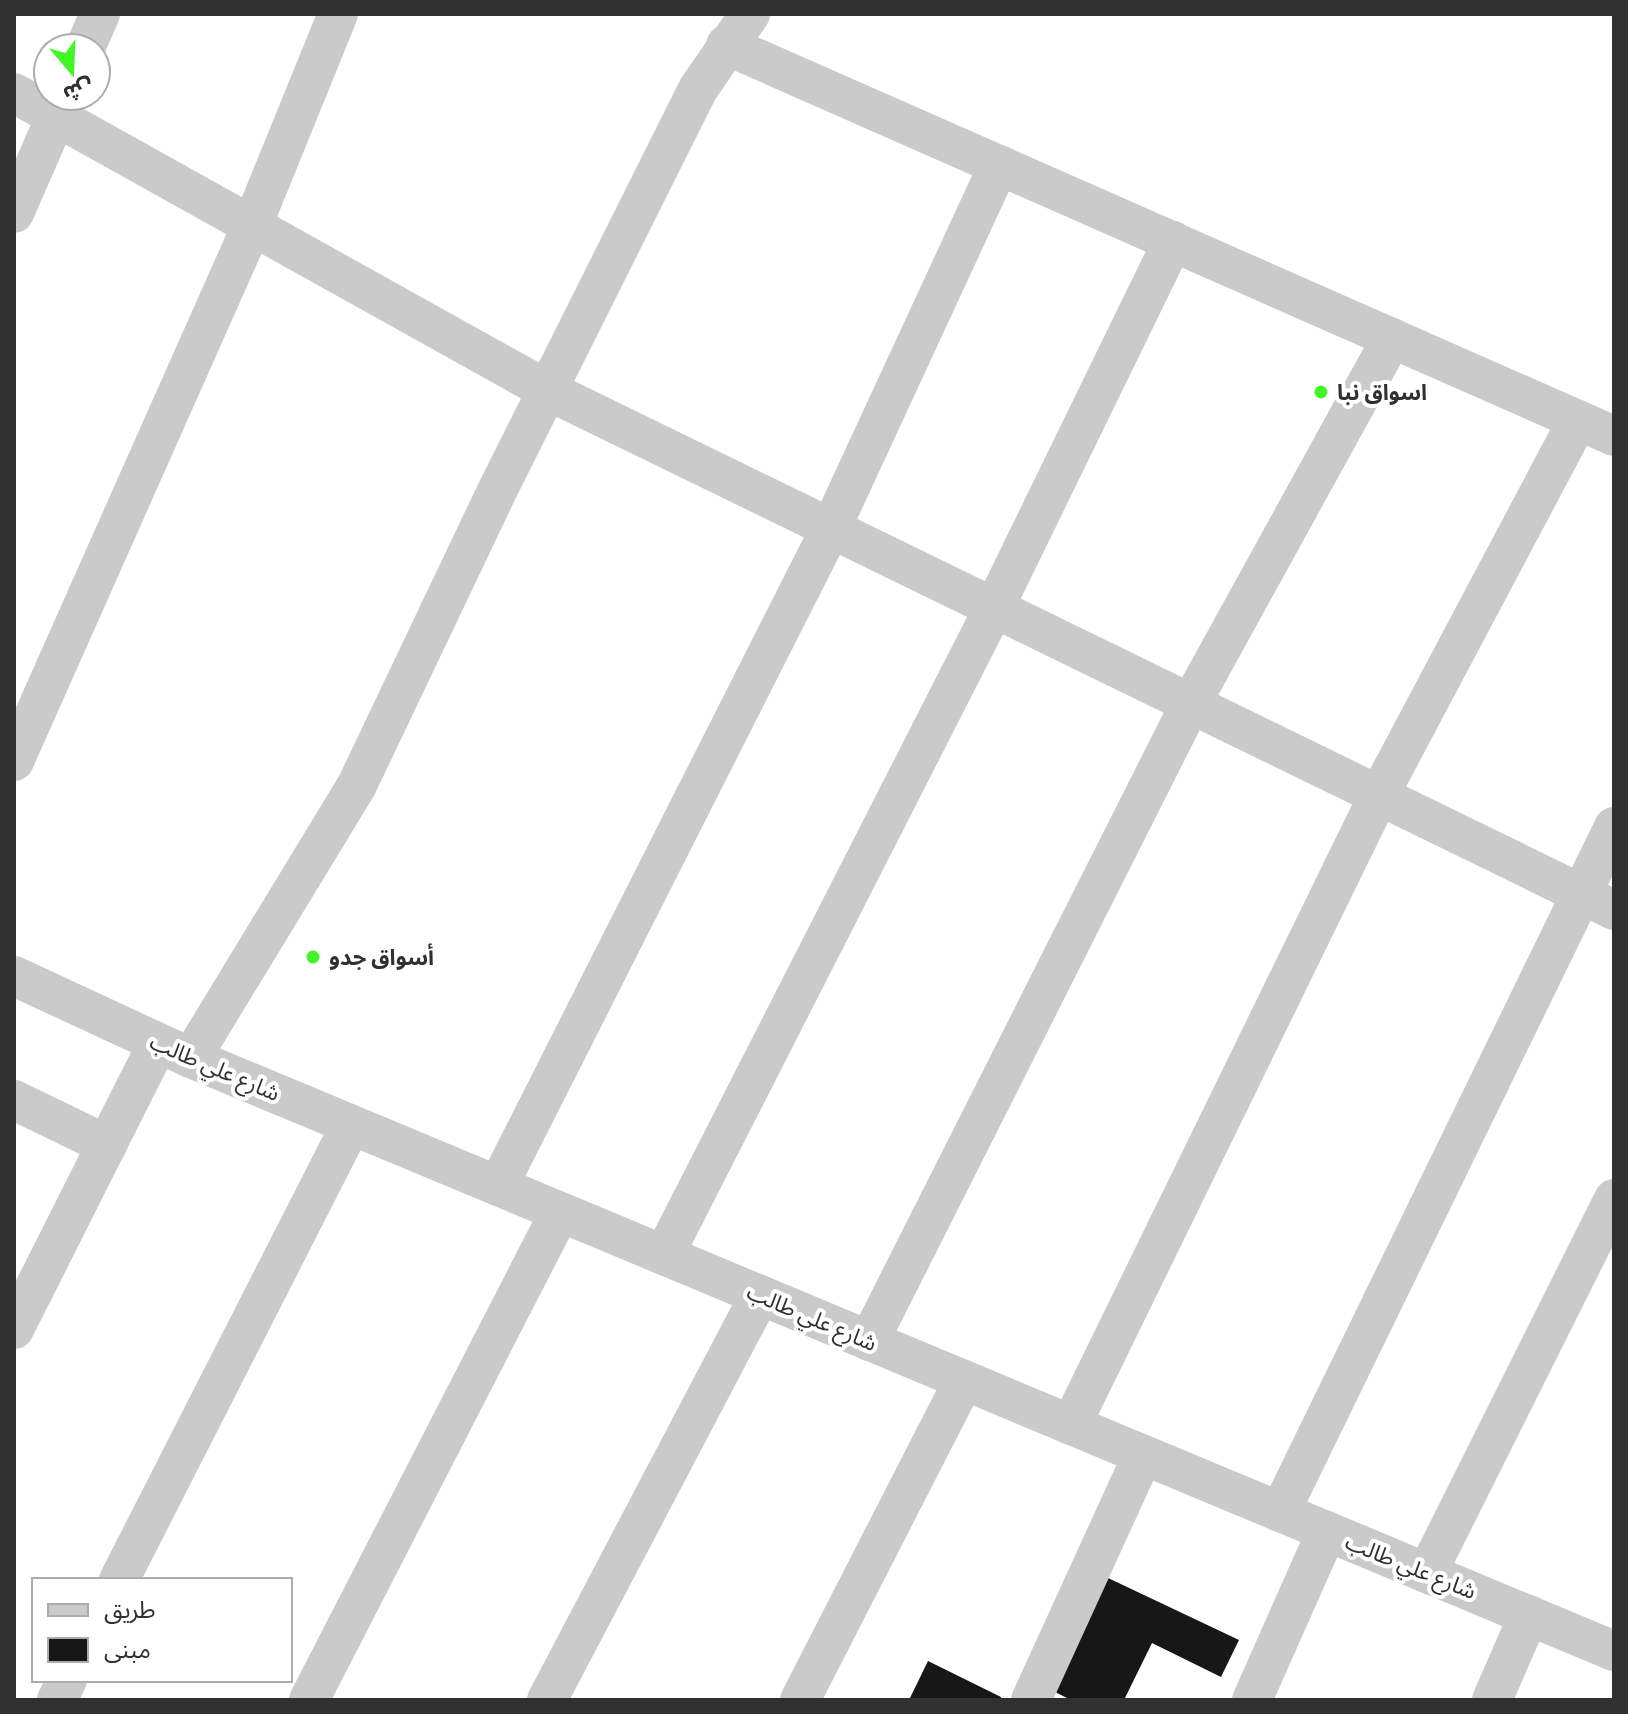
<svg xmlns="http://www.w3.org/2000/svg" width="1628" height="1714" font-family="'Public Sans','Noto Sans Arabic',sans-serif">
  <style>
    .building { fill: #171717 }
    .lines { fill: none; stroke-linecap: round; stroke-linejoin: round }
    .minor { stroke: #cacaca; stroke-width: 40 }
    .poi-dot { fill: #42f524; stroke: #fff; stroke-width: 3 }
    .labels { text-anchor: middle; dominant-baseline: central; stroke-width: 8; stroke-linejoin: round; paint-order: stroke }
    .poi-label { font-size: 22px; font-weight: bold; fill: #303030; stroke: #fff; text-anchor: start }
    .street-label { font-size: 22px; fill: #303030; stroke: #fff }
  </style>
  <rect width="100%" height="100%" fill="#fff"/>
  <g class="building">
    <polygon points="1106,1577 1239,1640 1221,1677 1152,1643 1124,1700 1071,1700 1051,1690"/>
    <polygon points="928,1661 1001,1697 1000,1700 909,1700"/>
  </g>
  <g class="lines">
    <g class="minor">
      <polyline points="726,45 1614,436"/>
      <polyline points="85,48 100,14"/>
      <polyline points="14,93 547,390 1614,910"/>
      <polyline points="14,213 65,96"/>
      <polyline points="14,761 251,228 338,14"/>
      <polyline points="14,976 191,1058 1614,1651"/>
      <polyline points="191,1058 357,785 497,491 698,89 750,14"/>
      <polyline points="14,1100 107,1145"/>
      <polyline points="498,1186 831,528 999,165"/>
      <polyline points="664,1255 994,608 1173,241"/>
      <polyline points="14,1329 158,1043"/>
      <polyline points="869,1341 1191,703 1392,338"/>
      <polyline points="1071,1425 1379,795 1578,420"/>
      <polyline points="1280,1512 1614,827"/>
      <polyline points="1427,1573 1614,1199"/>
      <polyline points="119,1580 351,1125"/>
      <polyline points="57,1700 67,1680"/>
      <polyline points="309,1700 560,1212"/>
      <polyline points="547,1700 760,1295"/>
      <polyline points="800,1700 964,1380"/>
      <polyline points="1031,1700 1143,1455"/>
      <polyline points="1252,1700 1327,1531"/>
      <polyline points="1492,1700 1529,1615"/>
    </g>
  </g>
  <g class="poi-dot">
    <circle cx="1321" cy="392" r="8"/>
    <circle cx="313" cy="957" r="8"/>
  </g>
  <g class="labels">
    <g class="poi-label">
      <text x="1337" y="392">اسواق نبا</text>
      <text x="329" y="957">أسواق جدو</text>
    </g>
    <g class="street-label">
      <text transform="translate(215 1067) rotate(23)">شارع علي طالب</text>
      <text transform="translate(812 1317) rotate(23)">شارع علي طالب</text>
      <text transform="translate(1411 1566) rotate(22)">شارع علي طالب</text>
    </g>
  </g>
  <rect width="1628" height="1714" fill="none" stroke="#303030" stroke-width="32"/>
  <rect x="32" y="1578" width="260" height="104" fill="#ffffff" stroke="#acacac" stroke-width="2"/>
  <rect x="48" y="1604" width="40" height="12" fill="#cacaca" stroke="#acacac" stroke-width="2"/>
  <text x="104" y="1618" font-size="24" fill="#303030">طريق</text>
  <rect x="48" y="1638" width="40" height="24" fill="#171717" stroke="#acacac" stroke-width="2"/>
  <text x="104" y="1658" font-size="24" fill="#303030">مبنى</text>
  <g transform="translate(72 72) rotate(161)"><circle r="38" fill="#ffffff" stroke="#acacac" stroke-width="2"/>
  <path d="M0-6L14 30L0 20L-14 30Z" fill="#42f524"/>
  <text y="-12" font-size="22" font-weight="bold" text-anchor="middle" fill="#303030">ش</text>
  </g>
</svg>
